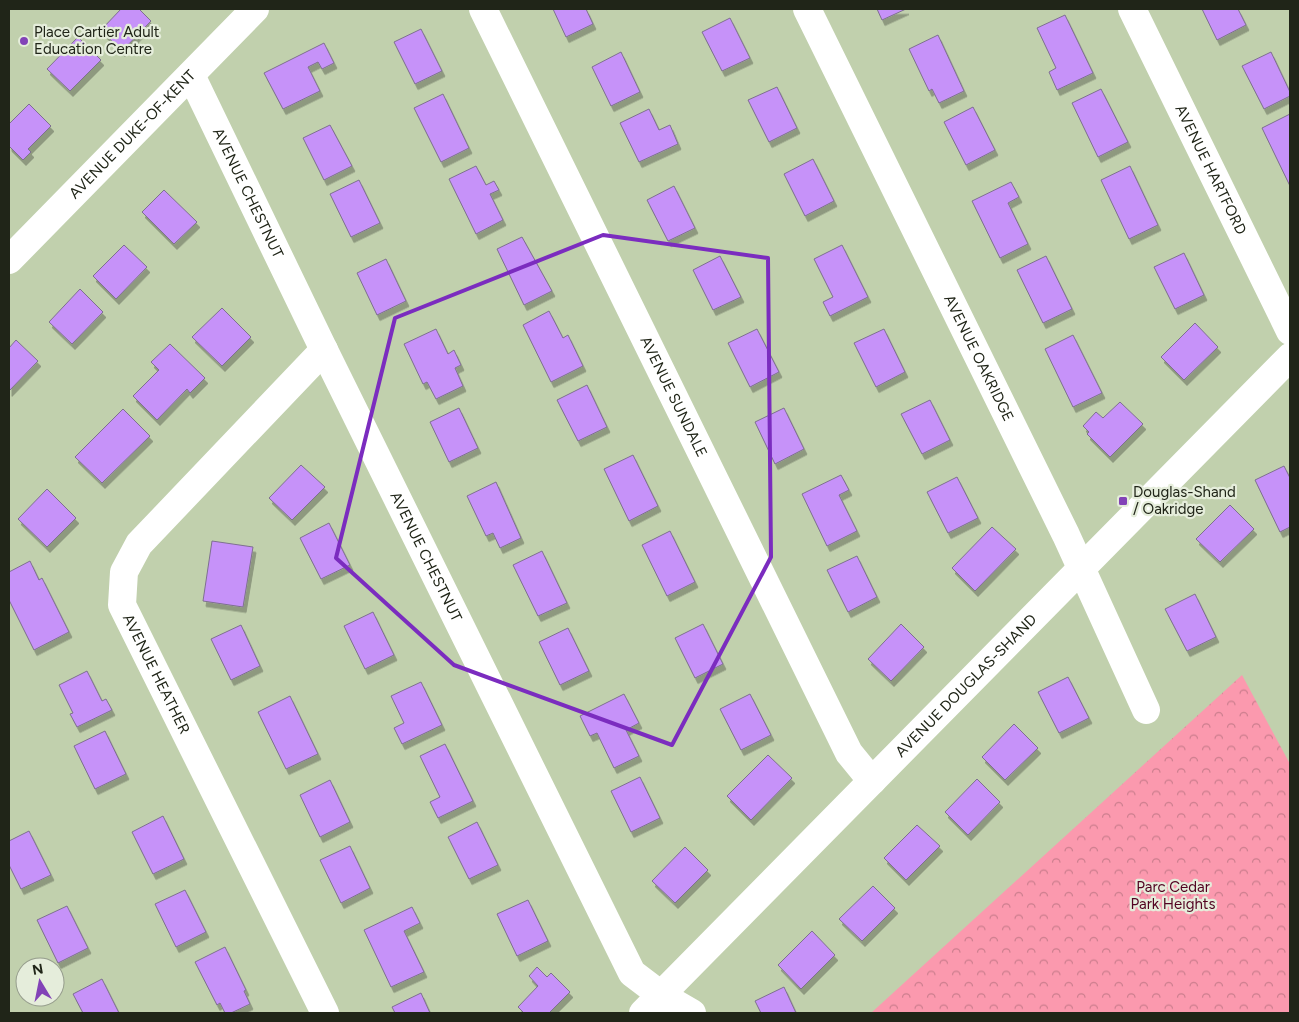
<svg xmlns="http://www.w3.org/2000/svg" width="1299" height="1022" font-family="Figtree,sans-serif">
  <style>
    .park { fill: url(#park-crowns) }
    .building { fill: #c692f9; stroke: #7e708f; filter: url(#shadow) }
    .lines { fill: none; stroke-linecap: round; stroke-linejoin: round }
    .minor { stroke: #fff; stroke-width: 28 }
    .marked { fill: none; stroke: #7b2cbf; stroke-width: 4; stroke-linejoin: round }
    .poi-dot { fill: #8242b7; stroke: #e5eddb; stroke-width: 2 }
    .labels { text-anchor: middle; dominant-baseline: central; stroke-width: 4.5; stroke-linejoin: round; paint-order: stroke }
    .poi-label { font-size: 15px; fill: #202518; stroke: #e5eddb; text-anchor: start }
    .street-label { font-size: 15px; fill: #202518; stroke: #e5eddb }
    .park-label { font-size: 15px; fill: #520321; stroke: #e5eddb }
  </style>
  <defs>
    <pattern id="park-crowns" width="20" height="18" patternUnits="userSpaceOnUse" patternTransform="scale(1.25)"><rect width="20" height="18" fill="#fb99ae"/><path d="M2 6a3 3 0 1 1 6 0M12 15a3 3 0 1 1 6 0" fill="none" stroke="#cb7d8d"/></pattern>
    <filter id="shadow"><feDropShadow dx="3" dy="5.5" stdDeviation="0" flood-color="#0004"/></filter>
  </defs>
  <rect width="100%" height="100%" fill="#c1d0ad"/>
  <polygon class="park" points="1242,675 1290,764 1290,1013 871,1013"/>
  <g class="building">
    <polygon points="121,9 139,9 151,21 122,51 101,30"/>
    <polygon points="553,9 586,9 593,24 566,37"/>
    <polygon points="877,9 906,9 882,20"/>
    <polygon points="1202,9 1238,9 1246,25 1217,40"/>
    <polygon points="1065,15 1093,73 1057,90 1049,72 1056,68 1037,28"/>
    <polygon points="730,18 750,58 722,71 702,32"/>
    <polygon points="421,29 442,71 415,84 394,42"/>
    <polygon points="938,35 964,91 939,103 932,89 929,91 909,49"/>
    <polygon points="78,37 101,60 70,91 47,69"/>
    <polygon points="324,43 334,63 322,69 318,62 308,67 320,91 283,109 264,73"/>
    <polygon points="621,52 640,92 611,106 592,67"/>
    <polygon points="1271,52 1290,92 1290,96 1264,109 1242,66"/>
    <polygon points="777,87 797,128 769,142 748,100"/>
    <polygon points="1101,89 1128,142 1098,157 1072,103"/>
    <polygon points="443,94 469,148 441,162 414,108"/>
    <polygon points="29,104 51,126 28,149 31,152 23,160 9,146 9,124"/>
    <polygon points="973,107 995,150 966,165 944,122"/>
    <polygon points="649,109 659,130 670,125 678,144 639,162 620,123"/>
    <polygon points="1290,114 1290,186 1262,128"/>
    <polygon points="330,125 352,166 324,180 303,138"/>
    <polygon points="813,159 834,201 805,216 784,174"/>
    <polygon points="476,166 486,185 494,181 499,190 490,194 503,220 476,234 449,179"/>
    <polygon points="1130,166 1158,225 1129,239 1101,180"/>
    <polygon points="359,180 380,223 351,237 330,194"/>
    <polygon points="1011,182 1019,197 1008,203 1028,244 1000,258 972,201"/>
    <polygon points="674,186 695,228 668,241 647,200"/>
    <polygon points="164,190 197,222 174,244 142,212"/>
    <polygon points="522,237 552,291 524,305 497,249"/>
    <polygon points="124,245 147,267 116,299 93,276"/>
    <polygon points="842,245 868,297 830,316 823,302 833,297 814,259"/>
    <polygon points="1184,253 1204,295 1175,309 1154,267"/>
    <polygon points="720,256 741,297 713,310 693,270"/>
    <polygon points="1046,256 1072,309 1043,323 1017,270"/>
    <polygon points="386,259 406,301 377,315 357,273"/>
    <polygon points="80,289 103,312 72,344 49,322"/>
    <polygon points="222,308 251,337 222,366 192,337"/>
    <polygon points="549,311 563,338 568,335 583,366 551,382 523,325"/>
    <polygon points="1195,323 1218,347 1184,380 1161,357"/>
    <polygon points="436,329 448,354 454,350 461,365 455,368 463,386 436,399 427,382 423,384 404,344"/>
    <polygon points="757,329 779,372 750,387 728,343"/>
    <polygon points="884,329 905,372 876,387 854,343"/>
    <polygon points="1073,335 1102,393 1073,407 1045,349"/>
    <polygon points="16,340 38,361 9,391 9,348"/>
    <polygon points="170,344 205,378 190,393 187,389 157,420 133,396 159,370 151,362"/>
    <polygon points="587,385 607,427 578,441 557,400"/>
    <polygon points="930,400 950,440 922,454 901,414"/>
    <polygon points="1120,402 1143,424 1110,457 1087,434 1089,432 1083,426 1096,412 1103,418"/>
    <polygon points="459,408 478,448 449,462 430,422"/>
    <polygon points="784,408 804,449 775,464 755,422"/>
    <polygon points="123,409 150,436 102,483 75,457"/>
    <polygon points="633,455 658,506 629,521 604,469"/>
    <polygon points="301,465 325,487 292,520 269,498"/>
    <polygon points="1284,466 1290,478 1290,527 1280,532 1255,480"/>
    <polygon points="841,475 849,490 839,495 857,531 827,546 802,494"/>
    <polygon points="957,477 978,518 948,533 927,492"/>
    <polygon points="496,482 521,538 500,548 493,533 486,536 467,496"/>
    <polygon points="47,489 76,518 47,547 18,519"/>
    <polygon points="1230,505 1254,529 1220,562 1196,539"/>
    <polygon points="329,523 350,565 321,579 300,538"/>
    <polygon points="992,527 1016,549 975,591 952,568"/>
    <polygon points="670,531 695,582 667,596 642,545"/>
    <polygon points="212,541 253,547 243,607 203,601"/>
    <polygon points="542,551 567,603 538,616 513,565"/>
    <polygon points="857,556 877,597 848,612 827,570"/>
    <polygon points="30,561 39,580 42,578 69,632 34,650 9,600 9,572"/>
    <polygon points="1195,594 1216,637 1187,651 1165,609"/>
    <polygon points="373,612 394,655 365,669 344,626"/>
    <polygon points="703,624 723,664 695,678 675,638"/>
    <polygon points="901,624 924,647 891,681 868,659"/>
    <polygon points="241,625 260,666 231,680 211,639"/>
    <polygon points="568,628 589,671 560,685 539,642"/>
    <polygon points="87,671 102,701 106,699 112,710 77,727 70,714 73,713 59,685"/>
    <polygon points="1068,677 1089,718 1059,733 1038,692"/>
    <polygon points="421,682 442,725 402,744 394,728 404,723 391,696"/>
    <polygon points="624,694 639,723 626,730 639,756 614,768 597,733 590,736 580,716"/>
    <polygon points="750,694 771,735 741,750 720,709"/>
    <polygon points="290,696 318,754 286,769 258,712"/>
    <polygon points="1014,724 1038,748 1005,780 982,757"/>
    <polygon points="105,731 126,774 95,789 74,746"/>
    <polygon points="445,744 473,801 438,818 430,802 440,797 420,756"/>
    <polygon points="768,755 792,778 751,820 727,796"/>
    <polygon points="640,777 660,818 631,832 611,791"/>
    <polygon points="977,779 1000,802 968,835 945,812"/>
    <polygon points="330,780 350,822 320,837 300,795"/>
    <polygon points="163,816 184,859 153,874 132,832"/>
    <polygon points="477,822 498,865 469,879 448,837"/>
    <polygon points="917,825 940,846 906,880 884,858"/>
    <polygon points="29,831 51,875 21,889 9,865 9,841"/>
    <polygon points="350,846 370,888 341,903 320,860"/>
    <polygon points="685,847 708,870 675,903 652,881"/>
    <polygon points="873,886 895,908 862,941 839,919"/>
    <polygon points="185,890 206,932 176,947 155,904"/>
    <polygon points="528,900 548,941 517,956 497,914"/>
    <polygon points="67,906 88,948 58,963 37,920"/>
    <polygon points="412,907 420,923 404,931 424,972 391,987 364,930"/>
    <polygon points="812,931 835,955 801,989 778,965"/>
    <polygon points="225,947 246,990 244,991 250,1004 231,1013 225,1013 220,1003 217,1005 195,962"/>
    <polygon points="537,967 547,977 551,973 570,992 549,1013 524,1013 518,1007 538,986 529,976"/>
    <polygon points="102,979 119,1013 83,1013 73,994"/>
    <polygon points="784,987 796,1013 761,1013 755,1001"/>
    <polygon points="421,993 430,1013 395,1013 392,1007"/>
  </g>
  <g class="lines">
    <g class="minor">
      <path id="s1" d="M483,9L849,753L872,781"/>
      <path id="s2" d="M807,9L1066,535L1146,710"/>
      <path id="s3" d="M1132,9L1290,331"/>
      <path id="s4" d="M191,75L324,350L632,973L661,995L692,1013"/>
      <path id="s5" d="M9,260L255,9"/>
      <path id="s6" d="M324,350L139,544L124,572L122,605L325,1013"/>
      <path id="s7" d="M643,1013L1290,357"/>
    </g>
  </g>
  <path class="marked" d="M603,235L768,258L771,557L672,745L454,665L336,558L395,318Z"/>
  <g class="poi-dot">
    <circle cx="24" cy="41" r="5"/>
    <rect x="1118" y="496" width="10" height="10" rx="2.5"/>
  </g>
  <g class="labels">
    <g class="poi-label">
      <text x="34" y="32">Place Cartier Adult<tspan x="34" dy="17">Education Centre</tspan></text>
      <text x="1133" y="492">Douglas-Shand<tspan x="1133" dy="17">/ Oakridge</tspan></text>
    </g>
    <g class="street-label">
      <text stroke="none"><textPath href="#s5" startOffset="176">AVENUE DUKE-OF-KENT</textPath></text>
      <text stroke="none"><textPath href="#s3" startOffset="179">AVENUE HARTFORD</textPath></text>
      <text stroke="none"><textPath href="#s4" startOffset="131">AVENUE CHESTNUT</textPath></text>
      <text stroke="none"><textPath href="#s2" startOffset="389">AVENUE OAKRIDGE</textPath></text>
      <text stroke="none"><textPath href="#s1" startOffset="432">AVENUE SUNDALE</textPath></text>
      <text stroke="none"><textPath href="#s4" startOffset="536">AVENUE CHESTNUT</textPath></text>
      <text stroke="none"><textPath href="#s6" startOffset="410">AVENUE HEATHER</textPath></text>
      <text stroke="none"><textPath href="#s7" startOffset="460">AVENUE DOUGLAS-SHAND</textPath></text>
    </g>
    <g class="park-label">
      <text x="1173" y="887">Parc Cedar<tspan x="1173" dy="17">Park Heights</tspan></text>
    </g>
  </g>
  <rect width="1299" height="1022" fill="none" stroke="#202518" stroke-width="20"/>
  <g transform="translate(40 982) rotate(350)"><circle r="24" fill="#e5eddb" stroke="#969d8d"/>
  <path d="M0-4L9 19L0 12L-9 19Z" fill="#8242b7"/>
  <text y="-8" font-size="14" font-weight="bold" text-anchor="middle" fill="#202518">N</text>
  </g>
</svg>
